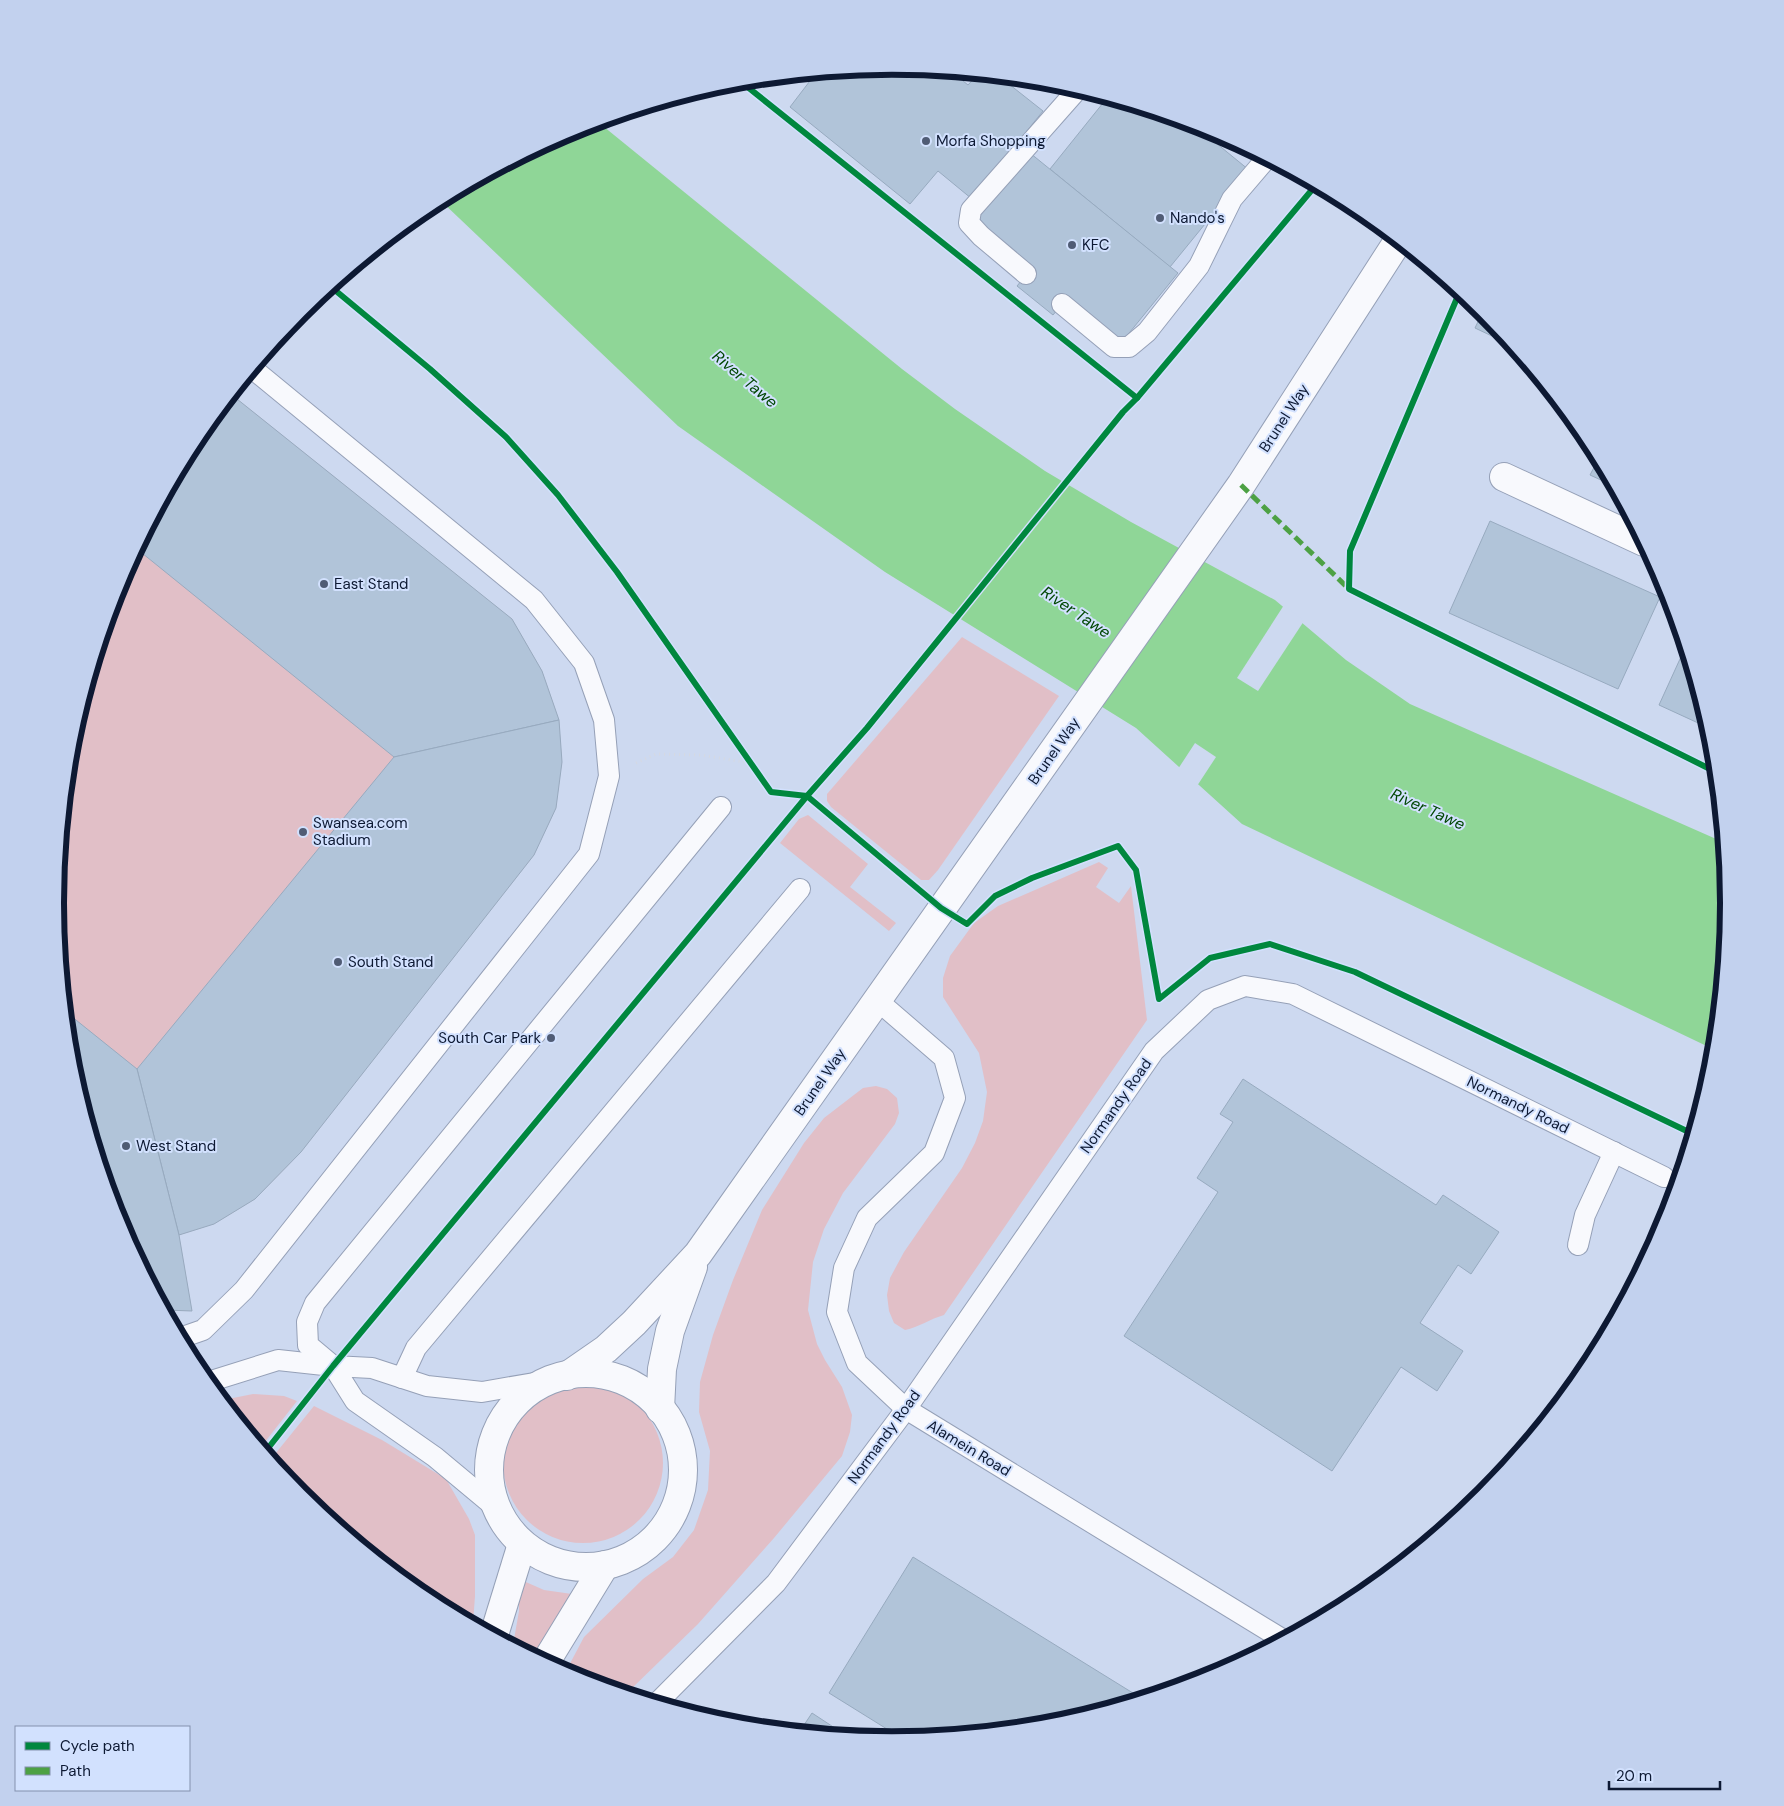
<svg xmlns="http://www.w3.org/2000/svg" width="1784" height="1806" font-family="'DM Sans',sans-serif">
  <style>
    .green { fill: #e1bfc7 }
    .water { fill: #8fd697 }
    .pier { fill: #cdd9f0 }
    .building { fill: #b1c4d9; stroke: #97aabf }
    .lines { fill: none; stroke-linecap: round; stroke-linejoin: round }
    .service-casing { stroke: #95a0b7; stroke-width: 22 }
    .minor-casing { stroke: #95a0b7; stroke-width: 30 }
    .path { stroke: #d5d9e2; stroke-width: 3; stroke-dasharray: 1 4; stroke-linecap: butt }
    .service { stroke: #f8f9fd; stroke-width: 20 }
    .minor { stroke: #f8f9fd; stroke-width: 28 }
    .quiet { stroke: #4da144; stroke-width: 5; stroke-dasharray: 10 5; stroke-linecap: butt }
    .cycleway-casing { stroke: #d2e1fe; stroke-width: 9 }
    .cycleway { stroke: #00873e; stroke-width: 6 }
    .poi-dot { fill: #505c75; stroke: #d2e1fe; stroke-width: 2 }
    .labels { text-anchor: middle; dominant-baseline: central; stroke-width: 4; stroke-linejoin: round; paint-order: stroke }
    .poi-label { font-size: 15px; fill: #0d1933; stroke: #d2e1fe; text-anchor: start }
    .street-label { font-size: 15px; fill: #0d1933; stroke: #d2e1fe }
    .water-label { font-size: 16px; font-style: italic; fill: #004703; stroke: #d2e1fe }
    .rim { fill: none; stroke: #0d1933; stroke-width: 6 }
  </style>
  <rect width="100%" height="100%" fill="#cdd9f0"/>
  <g class="green">
    <polygon points="232,395 512,619 542,671 559,720 562,762 556,808 534,855 301,1152 255,1199 214,1224 179,1235 192,1311 165,1310 119,1223 71,1066 55,903 71,739 119,582 196,438"/>
    <polygon points="962,637 1059,696 938,870 929,880 921,880 831,807 827,801 827,794"/>
    <polygon points="808,815 868,864 850,887 896,923 889,931 780,843 799,819"/>
    <path d="M1099,862L1108,868L1096,887L1119,903L1131,886L1147,1020L944,1315C930,1319 919,1327 905,1330L894,1323L889,1311L887,1295L890,1278L904,1252L962,1168L975,1143L983,1121L987,1092L979,1053L943,997V978L950,956L974,923L998,906Z"/>
    <polygon points="876,1086 887,1089 897,1098 899,1113 895,1124 843,1193 824,1229 813,1262 808,1310 817,1344 825,1360 842,1387 852,1415 850,1432 842,1456 774,1538 698,1624 627,1693 571,1676 565,1673 584,1637 643,1579 673,1557 694,1530 708,1490 710,1451 699,1412 700,1382 713,1335 733,1280 762,1210 804,1143 824,1118 863,1088"/>
    <circle cx="583" cy="1463" r="80"/>
    <polygon points="253,1394 284,1396 297,1401 261,1447 223,1400"/>
    <polygon points="314,1406 382,1440 446,1479 469,1519 475,1535 475,1596 473,1623 427,1599 300,1495 271,1459"/>
    <polygon points="519,1579 544,1590 572,1594 536,1657 513,1645 519,1611"/>
  </g>
  <polygon class="water" points="598,122 902,369 955,409 1045,471 1131,522 1275,600 1346,660 1410,704 1723,842 1729,903 1715,1050 1242,824 1136,728 885,572 678,426 440,200 572,130"/>
  <g class="pier">
    <polygon points="1284,605 1304,621 1258,691 1237,678"/>
    <polygon points="1195,743 1216,757 1197,786 1178,769"/>
  </g>
  <g class="building">
    <polygon points="892,66 952,72 968,85 978,74 1000,77 1043,111 972,199 938,171 910,204 790,107 816,73"/>
    <polygon points="1107,98 1213,130 1222,135 1216,143 1249,170 1170,267 1050,169"/>
    <polygon points="1030,153 1178,273 1121,343 1067,298 1053,315 1017,286 1031,269 973,223"/>
    <polygon points="1483,311 1484,311 1513,346 1475,328"/>
    <polygon points="232,395 512,619 542,671 559,720 394,757 137,549 196,438"/>
    <polygon points="1599,458 1614,486 1590,475"/>
    <polygon points="1490,521 1660,597 1618,689 1449,613"/>
    <polygon points="1685,648 1709,728 1659,705"/>
    <polygon points="559,720 562,762 556,808 534,855 301,1152 255,1199 214,1224 179,1235 137,1069 394,757"/>
    <polygon points="66,1012 137,1069 179,1235 192,1311 165,1310 119,1223 71,1066"/>
    <polygon points="1243,1079 1436,1205 1443,1195 1499,1232 1471,1274 1458,1265 1420,1323 1463,1351 1437,1391 1401,1367 1332,1471 1124,1336 1218,1192 1197,1178 1233,1122 1220,1114"/>
    <polygon points="913,1557 1141,1698 1055,1724 903,1739 829,1693"/>
    <polygon points="812,1713 847,1736 800,1731"/>
  </g>
  <g class="lines">
    <defs>
      <g id="service">
        <polyline points="1026,274 981,236 969,223 971,210 1078,89"/>
        <polyline points="1062,304 1114,347 1129,347 1147,332 1199,266 1232,199 1266,159"/>
        <polyline points="878,1001 944,1058 955,1098 934,1153 867,1218 844,1268 837,1312 857,1363 906,1409 1282,1639"/>
        <polyline points="1578,1245 1585,1215 1614,1152"/>
        <polyline points="180,1338 203,1330 244,1290 589,854 609,776 604,720 584,663 534,600 253,369"/>
        <polyline points="402,1378 416,1348 800,889"/>
        <polyline points="208,1382 278,1360 333,1366 372,1368 427,1386 482,1392 546,1381"/>
        <polyline points="495,1507 435,1457 355,1401 333,1366 308,1345 307,1322 315,1303 721,807"/>
        <polyline points="658,1702 776,1583 906,1409 1154,1051 1208,1000 1245,986 1293,994 1664,1177"/>
      </g>
      <g id="minor">
        <polyline points="1504,477 1644,542"/>
        <circle cx="586" cy="1470" r="97"/>
        <polyline points="567,1376 606,1349 634,1323 698,1254 1241,485 1398,241"/>
        <polyline points="660,1409 662,1369 670,1331 693,1267"/>
        <polyline points="494,1635 522,1544"/>
        <polyline points="547,1663 550,1655 605,1565"/>
      </g>
    </defs>
    <use href="#service" class="service-casing"/>
    <use href="#minor" class="minor-casing"/>
    <polyline class="path" points="636,763 656,754 701,755 750,763"/>
    <use href="#service" class="service"/>
    <use href="#minor" class="minor"/>
    <polyline class="quiet" points="1241,485 1349,589"/>
    <defs>
      <g id="cycleway">
        <polyline points="740,81 1137,398"/>
        <polyline points="330,286 430,369 506,437 558,495 617,572 771,792 807,796 941,908 967,924 995,896 1032,878 1118,846 1136,870 1159,999 1210,958 1270,944 1355,972 1693,1134"/>
        <polyline points="1460,291 1350,551 1349,589 1716,772"/>
        <polyline points="265,1452 333,1366 807,796 867,728 1123,412 1137,398 1316,185"/>
      </g>
    </defs>
    <use href="#cycleway" class="cycleway-casing"/>
    <use href="#cycleway" class="cycleway"/>
  </g>
  <g class="poi-dot">
    <circle cx="926" cy="141" r="5"/>
    <circle cx="1160" cy="218" r="5"/>
    <circle cx="1072" cy="245" r="5"/>
    <circle cx="324" cy="584" r="5"/>
    <circle cx="303" cy="832" r="5"/>
    <circle cx="338" cy="962" r="5"/>
    <circle cx="551" cy="1038" r="5"/>
    <circle cx="126" cy="1146" r="5"/>
  </g>
  <g class="labels">
    <g class="poi-label">
      <text x="936" y="141">Morfa Shopping</text>
      <text x="1170" y="218">Nando's</text>
      <text x="1082" y="245">KFC</text>
      <text x="334" y="584">East Stand</text>
      <text x="313" y="823">Swansea.com<tspan x="313" dy="17">Stadium</tspan></text>
      <text x="348" y="962">South Stand</text>
      <text x="541" y="1038" text-anchor="end">South Car Park</text>
      <text x="136" y="1146">West Stand</text>
    </g>
    <g class="street-label">
      <text transform="translate(1284 418) rotate(-57)">Brunel Way</text>
      <text transform="translate(1054 751) rotate(-55)">Brunel Way</text>
      <text transform="translate(820 1082) rotate(-55)">Brunel Way</text>
      <text transform="translate(1518 1105) rotate(26)">Normandy Road</text>
      <text transform="translate(1116 1106) rotate(-55)">Normandy Road</text>
      <text transform="translate(884 1437) rotate(-54)">Normandy Road</text>
      <text transform="translate(969 1448) rotate(31)">Alamein Road</text>
    </g>
    <g class="water-label">
      <text transform="translate(745 379) rotate(40)">River Tawe</text>
      <text transform="translate(1076 612) rotate(34)">River Tawe</text>
      <text transform="translate(1428 809) rotate(24)">River Tawe</text>
    </g>
  </g>
  <path d="M0 0H1784V1806H0ZM64 903a828 828 0 1 1 1656 0a828 828 0 1 1-1656 0Z" fill="#c2d1ee" fill-rule="evenodd"/>
  <path class="rim" d="M64 903a828 828 0 1 1 1656 0a828 828 0 1 1-1656 0Z"/>
  <rect x="15" y="1726" width="175" height="65" fill="#d2e1fe" stroke="#8391ad"/>
  <rect x="25" y="1742" width="25" height="8" fill="#00873e" stroke="#8391ad"/>
  <text x="60" y="1751" font-size="15" fill="#0d1933">Cycle path</text>
  <rect x="25" y="1767" width="25" height="8" fill="#4da144" stroke="#8391ad"/>
  <text x="60" y="1776" font-size="15" fill="#0d1933">Path</text>
  <path d="M1609 1781v8h111v-8" fill="none" stroke="#0d1933" stroke-width="2.5"/>
  <text x="1616" y="1781" font-size="15" fill="#0d1933" stroke="#d2e1fe" stroke-width="4" paint-order="stroke">20 m</text>
</svg>
